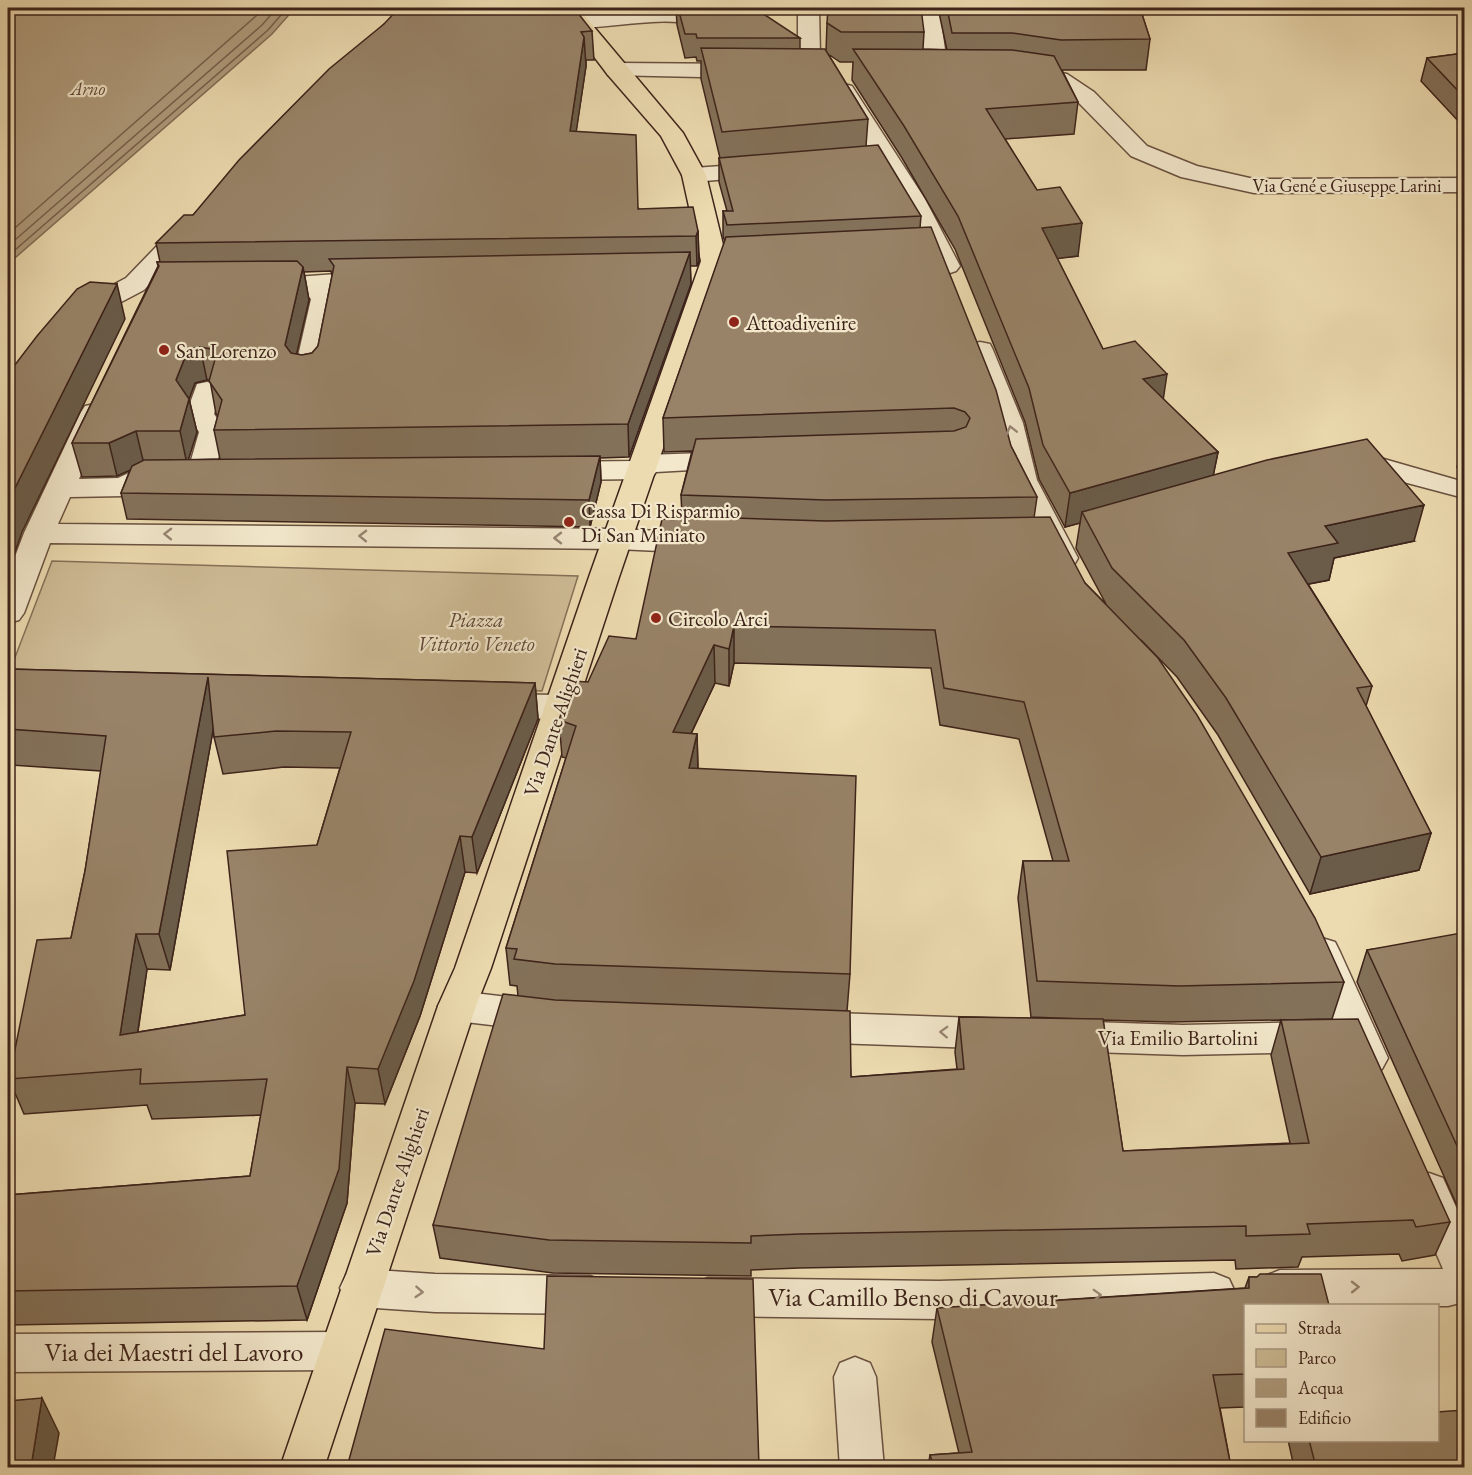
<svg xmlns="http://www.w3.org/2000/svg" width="1472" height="1475" font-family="'EB Garamond',serif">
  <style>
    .green { fill: #cebc96; stroke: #867058; stroke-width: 1.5 }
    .water { fill: #b09c7d; stroke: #826c55; stroke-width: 1.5 }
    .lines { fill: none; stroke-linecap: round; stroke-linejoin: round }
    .shore { stroke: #76604c; stroke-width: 1.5 }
    .minor-casing { stroke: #695140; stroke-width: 3 }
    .major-casing { stroke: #3d231a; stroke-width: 3 }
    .minor { fill: #f3e8cc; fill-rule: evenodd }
    .major { fill: #ecdbb0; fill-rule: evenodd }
    .wall { fill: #837159; stroke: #3d231a; stroke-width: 1.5; fill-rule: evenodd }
    .shaded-wall { fill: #6a5c49; stroke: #3d231a; stroke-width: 1.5 }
    .building { fill: #988368; stroke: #3d231a; stroke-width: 1.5; fill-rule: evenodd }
    .oneway { stroke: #988673 }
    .poi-dot { fill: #8f2418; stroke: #f3e8cc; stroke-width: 2 }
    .labels { text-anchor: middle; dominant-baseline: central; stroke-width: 4.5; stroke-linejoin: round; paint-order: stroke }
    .far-water-label { font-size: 18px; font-style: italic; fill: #604738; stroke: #f3e8cc }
    .far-street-label { font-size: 18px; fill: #3d231a; stroke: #f3e8cc }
    .poi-label { font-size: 21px; fill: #3d231a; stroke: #f3e8cc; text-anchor: start }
    .park-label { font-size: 21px; font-style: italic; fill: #614939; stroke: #f3e8cc }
    .street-label { font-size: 21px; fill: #3d231a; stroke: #f3e8cc }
    .near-street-label { font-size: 26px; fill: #3d231a; stroke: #f3e8cc }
  </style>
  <rect width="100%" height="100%" fill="#ecdbb0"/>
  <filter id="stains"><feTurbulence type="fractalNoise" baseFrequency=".00333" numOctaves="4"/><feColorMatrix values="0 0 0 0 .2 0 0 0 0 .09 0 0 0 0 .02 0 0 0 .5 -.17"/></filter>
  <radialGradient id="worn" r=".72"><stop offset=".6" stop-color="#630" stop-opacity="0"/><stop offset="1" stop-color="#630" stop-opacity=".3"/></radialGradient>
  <polygon class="green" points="52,561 578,576 542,691 9,673"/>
  <polygon class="water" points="11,8 295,8 272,34 8,264 8,11"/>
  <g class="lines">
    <g class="shore">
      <polyline points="8,234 265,8"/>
      <polyline points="8,246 262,25 277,8"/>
      <polyline points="8,256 268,30 287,8"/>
    </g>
    <defs>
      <g id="minor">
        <path d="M655,8L722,12L730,14L733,19L730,24L722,26C699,24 675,20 652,22C613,24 574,33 535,24L532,19L535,14L543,12L579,15Z"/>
        <polygon points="798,8 819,8 820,56 817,61 801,61 798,56"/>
        <polygon points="918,8 939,8 948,70 945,75 929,75 926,70"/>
        <polygon points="616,63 747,64 755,66 758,71 755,76 747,78 608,75 605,70 608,65"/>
        <polygon points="1026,67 1067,74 1094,92 1147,146 1197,166 1254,179 1464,178 1464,192 1254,193 1181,177 1131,156 1078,102 1052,85 1018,79 1015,74 1018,69"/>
        <polygon points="844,84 852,86 925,199 960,266 956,271 947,274 938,271 934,266 901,199 833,91 836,86"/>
        <polygon points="763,163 772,165 775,170 772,175 694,182 685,180 682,175 685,170 694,168"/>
        <polygon points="191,217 200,220 204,225 144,290 89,319 80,321 71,319 67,313 71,307 126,278 182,220"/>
        <polygon points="376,271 385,274 389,279 385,284 330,290 337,298 321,378 317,384 307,386 297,384 293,378 311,299 303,291 283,290 279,284 283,278"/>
        <polygon points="980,342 990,344 993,350 1023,423 1037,480 1078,558 1074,565 1063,568 1052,565 1009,480 995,423 967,350 970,344"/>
        <polygon points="207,382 217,384 221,390 214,414 227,432 211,480 201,483 191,480 187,474 199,432 186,414 197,384"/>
        <polygon points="95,404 105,406 109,412 79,479 118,478 144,466 174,469 178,475 174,481 150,484 124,496 70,497 58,524 617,529 703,533 714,536 718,543 714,550 703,553 617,549 50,543 24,613 19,620 8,623 8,575 24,533 81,412 85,406"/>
        <polygon points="734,452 744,455 748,461 744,467 656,472 653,476 643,479 554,480 544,477 540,471 544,465 554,462 633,461 635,458 645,455"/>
        <polygon points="1363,453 1464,482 1464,498 1362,471 1350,473 1340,470 1336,464 1340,458"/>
        <path d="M492,694L561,695L572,698L577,706L572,714C550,721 504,720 481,713L476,705L481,697Z"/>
        <polygon points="1322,938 1335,942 1340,952 1388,1058 1382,1069 1369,1073 1356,1069 1350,1058 1304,952 1309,942"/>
        <polygon points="457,991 542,1001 555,1005 561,1016 555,1027 542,1031 457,1021 444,1016 438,1006 444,996"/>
        <polygon points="806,1012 1004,1019 1017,1023 1023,1034 1017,1045 1004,1049 806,1042 793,1038 787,1027 793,1016"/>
        <polygon points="1061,1021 1183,1025 1321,1022 1334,1026 1340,1037 1334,1048 1321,1052 1183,1055 1061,1051 1048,1047 1042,1036 1048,1025"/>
        <polygon points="1429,1173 1443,1178 1464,1225 1464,1302 1448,1306 1275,1306 1265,1302 1259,1289 1265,1276 1280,1270 1443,1269 1409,1190 1415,1178"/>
        <polygon points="361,1269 435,1274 590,1276 605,1282 611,1295 605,1308 590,1314 435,1312 361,1307 346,1301 340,1288 346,1275"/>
        <polygon points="1214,1273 1229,1279 1235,1292 1229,1305 1214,1311 939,1319 708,1316 693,1310 687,1297 693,1284 708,1278 939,1281"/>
        <polygon points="340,1332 355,1337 361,1351 355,1365 340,1370 8,1372 8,1334"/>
        <polygon points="855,1357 870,1363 876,1377 884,1468 840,1468 834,1377 840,1363"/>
      </g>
      <polygon id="major" points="557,8 578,8 683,133 706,175 727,261 619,577 491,968 476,1006 324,1468 280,1468 438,1006 455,968 589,577 701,261 682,175 661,136 608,75"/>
    </defs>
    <use href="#minor" class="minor-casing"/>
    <use href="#major" class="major-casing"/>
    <use href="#minor" class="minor"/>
    <use href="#major" class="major"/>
  </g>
  <g class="wall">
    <polygon points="580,8 633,8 584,12"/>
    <path d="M676,8H748L800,38V49L826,52L827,23L924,32L923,49L947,50L938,8H1140L1150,39L1146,70H1062L1078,102L1074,134L1005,139L1078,256L1057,258L1103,349L1163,399L1218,452L1213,475L1414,541L1334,558L1329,580L1308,584L1372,686L1366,706L1431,833L1419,870L1310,894L1218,735L1177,677L1141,640L1344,982L1332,1019L1170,1022L1103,1020L1123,1151L1290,1143L1271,1055L1281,1020L1450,1222L1435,1255L1402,1261L1399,1254L1302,1257L1298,1267L1236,1269L1235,1260L799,1268L751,1270V1276L553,1273L440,1258L433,1225L518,996L517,986L510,985L506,948L566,758L562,757L559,720L588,682L636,639L674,520L682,516L681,495L692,451L664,452L663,418L725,242L723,236V211H727L719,182V158H720L701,79V61H697L696,57L685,58L677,25ZM828,54L840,62H853L852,80L902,158L955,249L1025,422L1039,479L1065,527L1080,523L1076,548L1106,604L1085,583L1034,518L1037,497L1011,446L920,228L921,216L866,146L868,119ZM734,663L931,668L940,725L1019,739L1053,861H1023L1018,898L1031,1017L1080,1019L959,1017L955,1052L957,1069L851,1077L847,1011L850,974L698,768L697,734H691L715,683L729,686Z"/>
    <path d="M384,24L592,31L594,60H586V66L576,131L639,209L698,231L699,261L697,266H690L691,284L629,457L600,458L601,482L590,527L127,519L121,493L130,470L117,476L82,477L72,443L158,266L157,262H160L156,243L193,215ZM331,271L332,276L318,346L312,353L302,355L296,354L309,300L304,272ZM207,380H210L216,414L218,416L214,430L220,459L188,460L197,432L189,399L195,383Z"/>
    <polygon points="1464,53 1464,124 1461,124 1421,81 1427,58"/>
    <polygon points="1464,441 1464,475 1457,467"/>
    <path d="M8,669L535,683L538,719L477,873L465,872L420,1016L385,1104L355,1103L347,1203L307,1320L8,1325V1195L250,1176L261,1115L152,1119L147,1105L24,1114L9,1079L71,938L85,871L101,771L11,765L8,777ZM213,730L214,737L223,774L284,767L340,768L317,845L245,1015L138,1032L147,969L170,970Z"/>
    <polygon points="1464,938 1464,1221 1357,982 1367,950"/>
    <polygon points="1249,1277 1257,1277 1245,1305 1245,1407 1220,1408 1231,1467 928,1467 930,1455 959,1453 932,1342 937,1308 1245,1288"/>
    <polygon points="1288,1440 1437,1440 1464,1467 1294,1467"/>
  </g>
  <g class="shaded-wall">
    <polygon points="584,37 586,66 572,160 570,131"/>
    <polygon points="1464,111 1464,124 1461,124"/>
    <polygon points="1082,223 1078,256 1038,261 1042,228"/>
    <polygon points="698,231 699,261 697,266 696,236"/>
    <polygon points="690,252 691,284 629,457 628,424"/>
    <polygon points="303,267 309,300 291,378 285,345"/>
    <polygon points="117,284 125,319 22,532 8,572 8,506 11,496"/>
    <polygon points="200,347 207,380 195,383 184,413 176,380 188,350"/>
    <polygon points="1167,374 1162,408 1143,379"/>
    <polygon points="189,399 197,432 187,464 180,431"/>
    <polygon points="136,431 144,464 117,476 109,443"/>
    <polygon points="1218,452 1211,487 1082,512 1080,523 1065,527 1070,493"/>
    <polygon points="600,456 601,482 590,527 589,500"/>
    <polygon points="1424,505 1414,541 1334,558 1329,580 1279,590 1288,553 1325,526"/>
    <polygon points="734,626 734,663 729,686 729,649"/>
    <polygon points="714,645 715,683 674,769 673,732"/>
    <polygon points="208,677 216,714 170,970 159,934"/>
    <polygon points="535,683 538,719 477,873 472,837"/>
    <polygon points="697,734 698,772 689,768"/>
    <polygon points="8,753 11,765 8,777"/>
    <polygon points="1431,833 1419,870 1310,894 1321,857"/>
    <polygon points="460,836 465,872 420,1016 385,1104 378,1069"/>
    <polygon points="136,934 147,969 132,1070 120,1035"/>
    <polygon points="347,1067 355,1103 347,1203 307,1320 297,1286"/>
    <polygon points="42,1398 59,1433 53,1467 31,1467"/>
  </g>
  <g class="building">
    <polygon points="399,8 574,8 592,31 581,32 584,37 570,131 636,135 638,209 693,207 698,231 696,236 156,243 184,215 193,215 239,160 329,69 384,24"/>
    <polygon points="678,8 748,8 762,13 800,38 697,38 696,34 685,34"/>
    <polygon points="828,8 921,8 924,32 841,32 827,23"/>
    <polygon points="947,8 1140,8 1150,39 1061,40 1012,33 952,33"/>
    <polygon points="701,48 825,49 868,119 722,132"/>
    <polygon points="853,49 1012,50 1054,56 1078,102 986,109 1037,190 1060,187 1082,223 1042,228 1103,349 1135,341 1167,374 1143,379 1218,452 1070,493 1043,445 1029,388 958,216 904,126"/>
    <polygon points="1464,53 1464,97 1427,58"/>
    <polygon points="878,145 921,216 727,225 723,211 733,211 719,158"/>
    <polygon points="931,227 996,390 1011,446 1037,497 826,500 681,495 696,439 954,431 966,427 970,418 965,412 954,408 663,418 726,237"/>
    <polygon points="690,252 628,424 214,430 222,400 209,381 216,356 211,349 200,347 188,350 176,380 189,399 180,431 136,431 109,443 72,443 159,266 157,262 297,261 303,267 285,345 291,353 302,355 312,353 318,346 334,266 329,259"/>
    <polygon points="90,282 117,284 11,496 8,506 8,374 37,336 77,289"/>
    <polygon points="1367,439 1424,505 1325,526 1338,543 1288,553 1372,686 1357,688 1431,833 1321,857 1226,698 1184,640 1112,568 1082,512 1267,460"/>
    <polygon points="600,456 589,500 121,493 132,466 144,460"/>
    <polygon points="675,516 826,521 1050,517 1085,583 1158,658 1197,715 1315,918 1344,982 1179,986 1037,981 1023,861 1069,861 1024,702 944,688 935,630 734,626 729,649 714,645 673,732 697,734 689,768 856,776 850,974 555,964 514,959 517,949 506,948 576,726 559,720 572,681 588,682 609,636 636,639 662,519 674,520"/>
    <path d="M8,669L535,683L472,837L460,836L414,981L378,1069L347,1067L339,1169L297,1286L8,1291V1195L250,1176L267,1079L140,1084L141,1069L9,1079L37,940L71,938L85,871L106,736L8,729ZM208,677L214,737L276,731L351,732L317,845L227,851L245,1015L120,1035L136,934H159Z"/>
    <polygon points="1461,933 1464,938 1464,1161 1367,950"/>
    <polygon points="503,994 555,1000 850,1011 851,1077 964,1069 959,1017 1103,1019 1123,1151 1309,1143 1281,1020 1358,1019 1450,1222 1416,1227 1413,1220 1307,1224 1310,1234 1246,1236 1246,1226 800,1234 751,1236 751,1243 549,1240 433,1225"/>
    <polygon points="1260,1274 1321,1274 1329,1305 1245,1305 1245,1374 1213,1375 1231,1467 934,1467 930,1455 972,1452 937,1308 1249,1288 1249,1277 1257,1277"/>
    <polygon points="547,1276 753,1279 759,1467 347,1467 385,1329 544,1349"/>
    <polygon points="42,1398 31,1467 8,1467 8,1401"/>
    <polygon points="1464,1410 1464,1467 1316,1467 1309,1440 1437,1440 1437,1412"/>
  </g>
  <defs><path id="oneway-chevron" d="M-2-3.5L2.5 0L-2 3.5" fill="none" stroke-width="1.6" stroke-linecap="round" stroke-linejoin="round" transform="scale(1.5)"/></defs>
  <g class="oneway">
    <use href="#oneway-chevron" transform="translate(1011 430) rotate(-104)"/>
    <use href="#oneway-chevron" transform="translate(168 534) rotate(-179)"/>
    <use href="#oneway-chevron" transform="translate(363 536) rotate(-179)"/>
    <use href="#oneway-chevron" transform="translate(558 538) rotate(-180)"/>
    <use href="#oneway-chevron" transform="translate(944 1032) rotate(-178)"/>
    <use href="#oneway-chevron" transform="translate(1355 1287) rotate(-1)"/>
    <use href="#oneway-chevron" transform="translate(419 1292) rotate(4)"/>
    <use href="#oneway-chevron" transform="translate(1097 1295) rotate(-2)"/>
  </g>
  <g class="poi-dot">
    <circle cx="734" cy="322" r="6"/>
    <circle cx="164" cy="350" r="6"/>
    <circle cx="569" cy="522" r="6"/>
    <circle cx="656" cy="618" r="6"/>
  </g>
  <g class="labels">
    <g class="far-water-label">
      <text x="88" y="88">Arno</text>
    </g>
    <g class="far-street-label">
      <text x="1347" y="185">Via Gené e Giuseppe Larini</text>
    </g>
    <g class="poi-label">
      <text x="746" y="322">Attoadivenire</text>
      <text x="176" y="350">San Lorenzo</text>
      <text x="581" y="510">Cassa Di Risparmio<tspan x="581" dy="24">Di San Miniato</tspan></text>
      <text x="668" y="618">Circolo Arci</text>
    </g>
    <g class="park-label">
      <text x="476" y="619">Piazza<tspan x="476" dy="24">Vittorio Veneto</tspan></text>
    </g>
    <g class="street-label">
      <text transform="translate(555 722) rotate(-71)">Via Dante Alighieri</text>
      <text x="1178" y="1037">Via Emilio Bartolini</text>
      <text transform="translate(397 1182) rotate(-71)">Via Dante Alighieri</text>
    </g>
    <g class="near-street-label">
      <text x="913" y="1297">Via Camillo Benso di Cavour</text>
      <text x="174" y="1352">Via dei Maestri del Lavoro</text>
    </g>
  </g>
  <rect width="1472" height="1475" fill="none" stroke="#ecdbb0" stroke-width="30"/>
  <rect x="9" y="9" width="1454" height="1457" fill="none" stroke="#3d231a" stroke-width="3"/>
  <rect x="15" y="15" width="1442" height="1445" fill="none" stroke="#3d231a" stroke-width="1.5"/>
  <rect x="1244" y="1304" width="195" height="138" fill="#f3e8cc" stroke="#aa9985" stroke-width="1.5"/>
  <rect x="1256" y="1324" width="30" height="9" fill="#ecdbb0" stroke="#aa9985" stroke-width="1.5"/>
  <text x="1298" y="1334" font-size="18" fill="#3d231a">Strada</text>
  <rect x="1256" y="1349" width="30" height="18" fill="#cebc96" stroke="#aa9985" stroke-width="1.5"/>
  <text x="1298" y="1364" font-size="18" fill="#3d231a">Parco</text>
  <rect x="1256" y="1379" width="30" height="18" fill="#b09c7d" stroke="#aa9985" stroke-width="1.5"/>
  <text x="1298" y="1394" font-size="18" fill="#3d231a">Acqua</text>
  <rect x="1256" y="1409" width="30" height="18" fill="#988368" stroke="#aa9985" stroke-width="1.5"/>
  <text x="1298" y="1424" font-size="18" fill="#3d231a">Edificio</text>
  <rect width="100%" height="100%" filter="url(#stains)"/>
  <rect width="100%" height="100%" fill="url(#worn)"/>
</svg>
